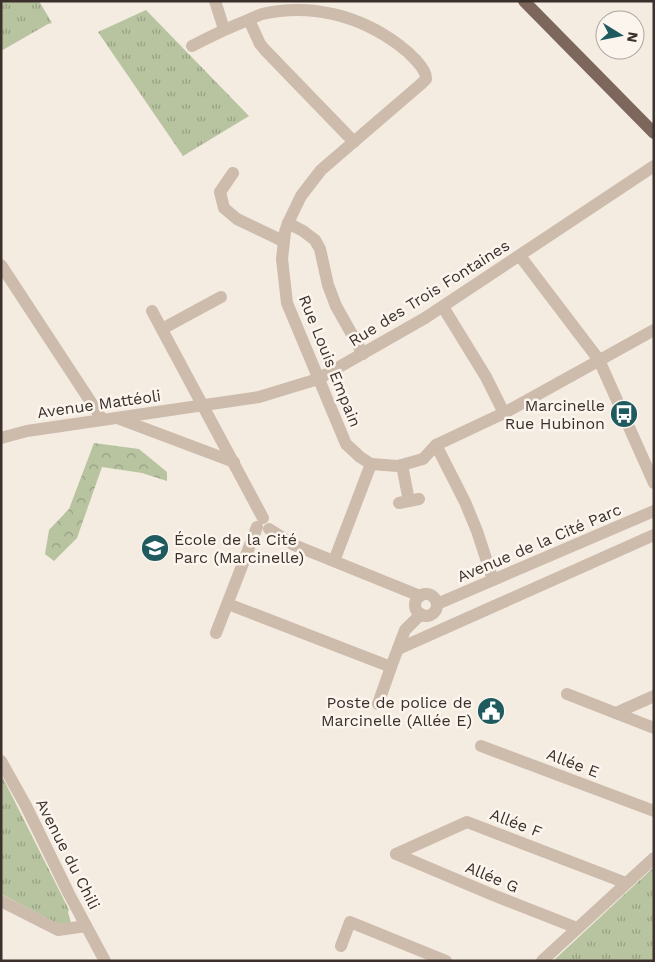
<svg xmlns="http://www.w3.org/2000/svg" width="655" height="962" font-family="'Work Sans',sans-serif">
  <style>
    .grass { fill: url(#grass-tufts) }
    .forest { fill: url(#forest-crowns) }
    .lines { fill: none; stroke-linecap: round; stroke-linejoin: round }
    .minor { stroke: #cdbbac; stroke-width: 12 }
    .major { stroke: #7d675c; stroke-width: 12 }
    .labels { text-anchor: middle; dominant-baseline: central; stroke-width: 5; stroke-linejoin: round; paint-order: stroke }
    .street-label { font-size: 16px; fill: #3b302b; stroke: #fbf5ee }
    .poi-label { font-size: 16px; fill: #3b302b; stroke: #fbf5ee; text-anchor: end }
  </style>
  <defs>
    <pattern id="grass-tufts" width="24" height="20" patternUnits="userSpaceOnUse" patternTransform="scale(1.25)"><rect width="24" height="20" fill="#b8c4a0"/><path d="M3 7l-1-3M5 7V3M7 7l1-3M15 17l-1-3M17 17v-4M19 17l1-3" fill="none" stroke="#97a083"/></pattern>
    <pattern id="forest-crowns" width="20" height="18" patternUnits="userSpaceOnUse" patternTransform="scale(1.25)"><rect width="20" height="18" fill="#b8c4a0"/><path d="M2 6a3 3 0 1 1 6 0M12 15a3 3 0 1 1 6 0" fill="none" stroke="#97a083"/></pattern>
  </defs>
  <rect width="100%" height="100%" fill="#f4ebe1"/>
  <g class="grass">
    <polygon points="1,1 39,1 52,23 48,24 1,51"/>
    <polygon points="146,10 249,116 183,156 98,32"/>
    <polygon points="1,774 69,910 68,912 71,923 58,924 1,894"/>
    <polygon points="654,867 653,876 654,877 654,961 553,961"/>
  </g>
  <polygon class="forest" points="94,443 139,449 167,472 167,481 142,473 102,467 77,538 54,561 45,554 49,530 69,509"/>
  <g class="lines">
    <g class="minor">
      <polyline points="215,1 224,29"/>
      <polyline points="249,20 260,44 265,50 354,142"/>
      <path d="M192,46C211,36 228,28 248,20C252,18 257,16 262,14C310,3 359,15 399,45C407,51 427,68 426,79L421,84L321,170L301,196L288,223L285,232L282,259L287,303L346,444L360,457L371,464L398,466L423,459L436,445L504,413L654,330"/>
      <polyline points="233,173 220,192 224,208 237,219 283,241"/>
      <polyline points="288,223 303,231 315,240 320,249 328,285 336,306 363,354"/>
      <polyline points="520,256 599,360 654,483"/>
      <polyline points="1,265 102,419"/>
      <polyline points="443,307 486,377 504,413"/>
      <polyline points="152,311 263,518"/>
      <polyline points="162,329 221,297"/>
      <polyline points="117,418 234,462"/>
      <polyline points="1,438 27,431 259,397 318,379 425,318 654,166"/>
      <polyline points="436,445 465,502 477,531 493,580"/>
      <polyline points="402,465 409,501"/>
      <polyline points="399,503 419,499"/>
      <polyline points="269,529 294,545 420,596"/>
      <polyline points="334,561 371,464"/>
      <circle cx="426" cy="605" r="11"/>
      <polyline points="228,604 391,667"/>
      <polyline points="437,604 654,511"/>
      <polyline points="216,633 257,527"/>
      <polyline points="398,649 654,535"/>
      <polyline points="567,694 654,728"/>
      <polyline points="378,704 391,667 405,630 421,614"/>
      <polyline points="616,713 654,696"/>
      <polyline points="481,746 654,811"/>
      <polyline points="1,761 26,806 69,894 105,961"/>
      <polyline points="396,854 467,822 626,883"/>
      <polyline points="396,854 493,895 577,928"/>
      <polyline points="1,901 58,930 86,926"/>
      <polyline points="341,946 350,922 446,961"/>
      <polyline points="542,961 654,858"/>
    </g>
    <polyline class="major" points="524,1 654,133"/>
  </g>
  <defs>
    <symbol id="bus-disc" viewBox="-11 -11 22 22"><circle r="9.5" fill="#1f5a5e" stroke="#fbf5ee"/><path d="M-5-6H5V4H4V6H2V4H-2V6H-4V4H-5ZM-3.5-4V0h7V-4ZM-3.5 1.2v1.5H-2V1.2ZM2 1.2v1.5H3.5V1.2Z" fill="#fff"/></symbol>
    <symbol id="school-disc" viewBox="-11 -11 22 22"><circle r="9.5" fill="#1f5a5e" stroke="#fbf5ee"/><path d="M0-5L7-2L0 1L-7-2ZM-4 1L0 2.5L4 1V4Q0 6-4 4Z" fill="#fff"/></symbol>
    <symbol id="civic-disc" viewBox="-11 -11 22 22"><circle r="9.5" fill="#1f5a5e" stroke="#fbf5ee"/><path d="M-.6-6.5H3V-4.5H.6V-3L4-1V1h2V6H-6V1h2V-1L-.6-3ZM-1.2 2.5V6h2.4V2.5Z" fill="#fff"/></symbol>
  </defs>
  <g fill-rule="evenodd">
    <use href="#bus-disc" x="608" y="398" width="32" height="32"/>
    <use href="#school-disc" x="139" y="532" width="32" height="32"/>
    <use href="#civic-disc" x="475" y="695" width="32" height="32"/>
  </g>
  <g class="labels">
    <g class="street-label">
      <text transform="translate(429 293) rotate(-32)">Rue des Trois Fontaines</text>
      <text transform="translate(330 361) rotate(68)">Rue Louis Empain</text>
      <text transform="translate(99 404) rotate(-8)">Avenue Mattéoli</text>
      <text transform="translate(539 543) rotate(-23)">Avenue de la Cité Parc</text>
      <text transform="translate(573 763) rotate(21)">Allée E</text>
      <text transform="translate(516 823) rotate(21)">Allée F</text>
      <text transform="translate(68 854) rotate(63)">Avenue du Chili</text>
      <text transform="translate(492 877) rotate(23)">Allée G</text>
    </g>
    <g class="poi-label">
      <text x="605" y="405">Marcinelle<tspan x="605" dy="18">Rue Hubinon</tspan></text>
      <text x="174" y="539" text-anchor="start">École de la Cité<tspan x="174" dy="18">Parc (Marcinelle)</tspan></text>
      <text x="472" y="702">Poste de police de<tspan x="472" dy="18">Marcinelle (Allée E)</tspan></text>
    </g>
  </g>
  <rect width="655" height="962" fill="none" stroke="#3b302b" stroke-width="5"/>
  <g transform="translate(620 35) rotate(100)"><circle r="24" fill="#fbf5ee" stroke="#aea6a0"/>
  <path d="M0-4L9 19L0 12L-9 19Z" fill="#1f5a5e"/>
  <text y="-8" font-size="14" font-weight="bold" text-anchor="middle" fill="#3b302b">N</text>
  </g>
</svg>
